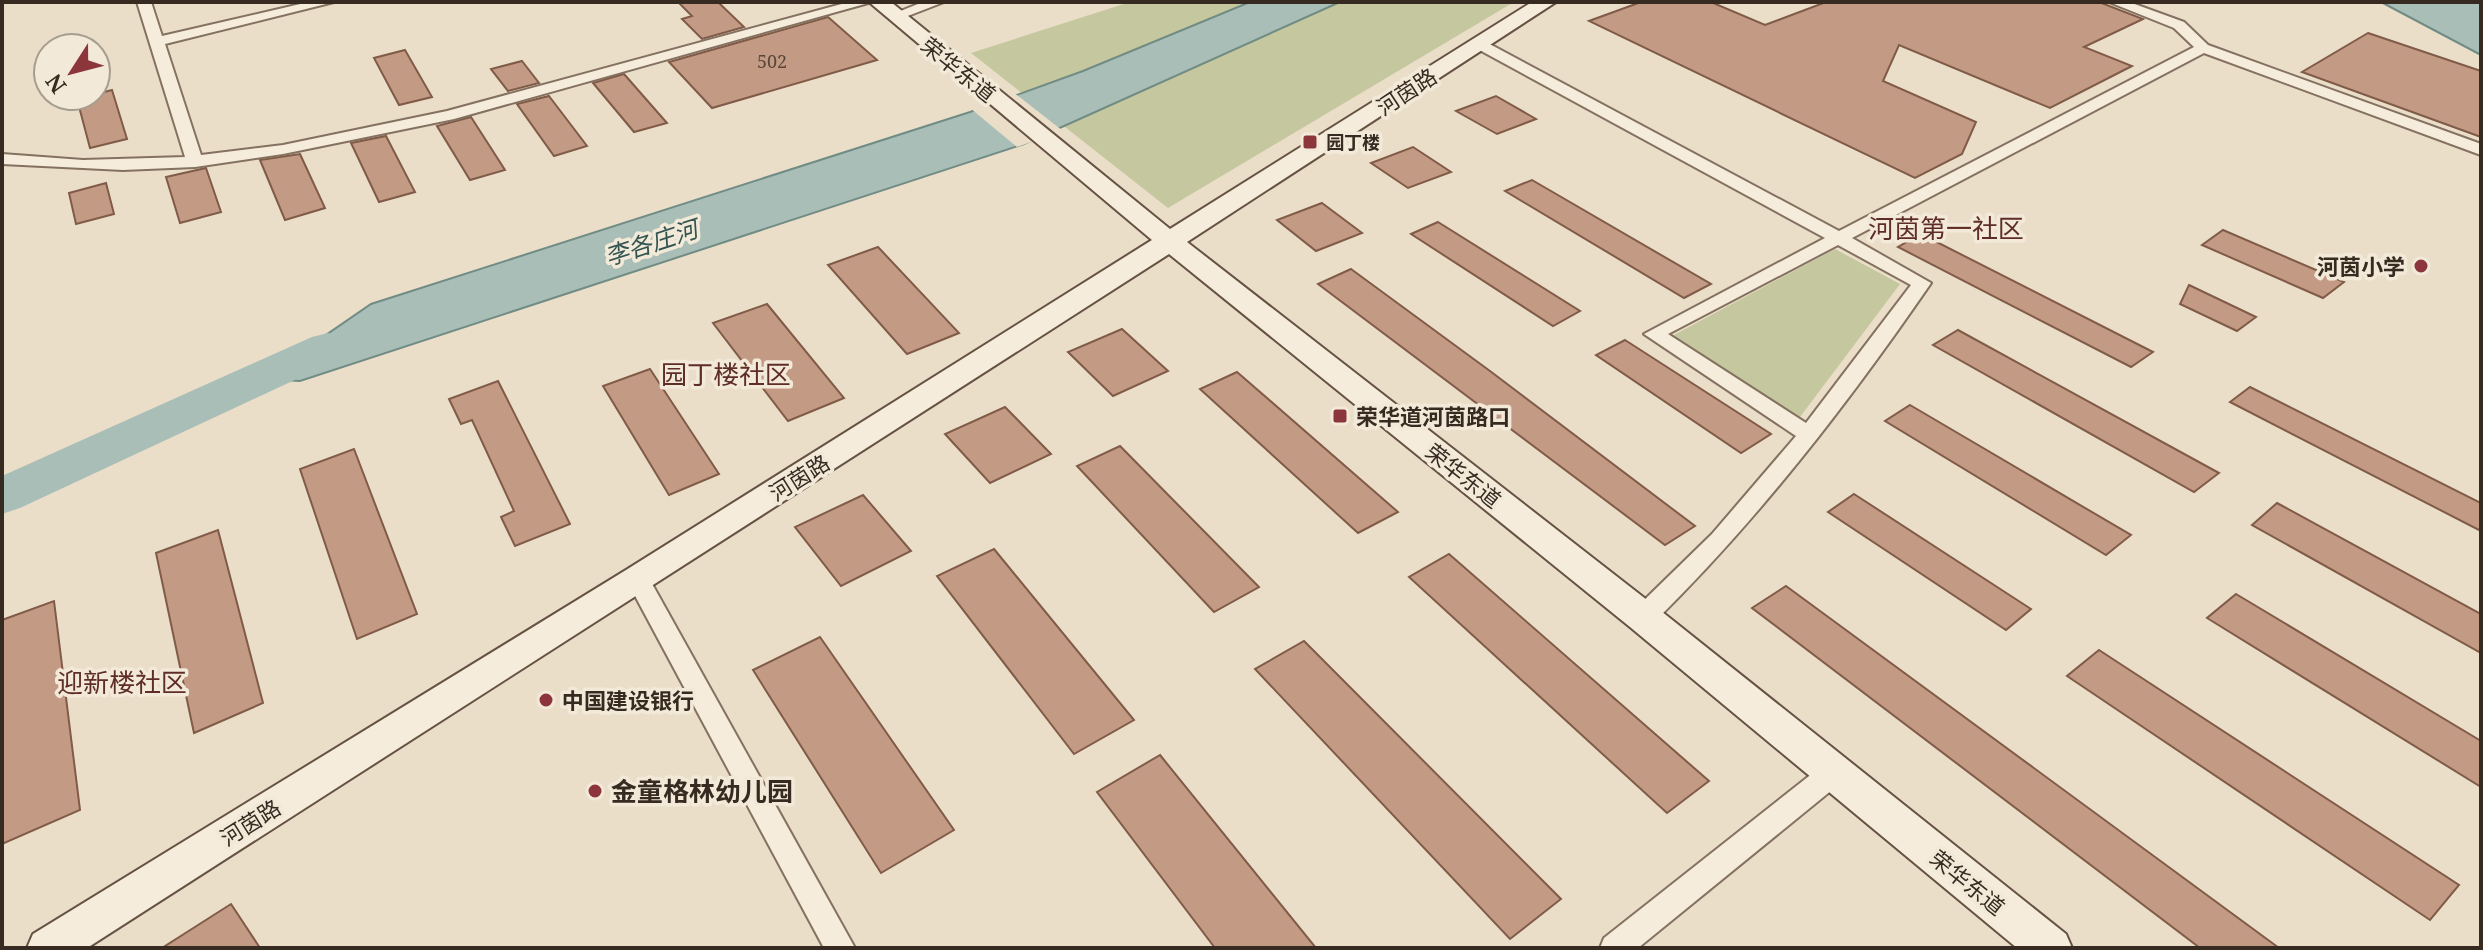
<svg xmlns="http://www.w3.org/2000/svg" width="2483" height="950" font-family="'Noto Serif','Noto Sans SC',serif">
  <style>
    .green { fill: #c5c79e }
    .water { fill: #a9beb7; stroke: #718c84; stroke-width: 2 }
    .pier { fill: #eadec9 }
    .lines { fill: none; stroke-linecap: round; stroke-linejoin: round }
    .river { fill: #a9beb7; fill-rule: evenodd }
    .building { fill: #c39a83; stroke: #805b48; stroke-width: 2 }
    .street-casing { stroke: #847160; stroke-width: 4 }
    .secondary-casing { stroke: #665243; stroke-width: 4 }
    .street { fill: #f5ecdb; fill-rule: evenodd }
    .secondary { fill: #f5ecdb; fill-rule: evenodd }
    .poi-dot { fill: #8c363c; stroke: #f2e9d8; stroke-width: 3 }
    .labels { text-anchor: middle; dominant-baseline: central; stroke-width: 7; stroke-linejoin: round; paint-order: stroke }
    .number-label { font-size: 18px; fill: #59463a }
    .far-poi-label { font-size: 18px; font-weight: bold; fill: #362a21; stroke: #f2e9d8; text-anchor: start }
    .street-label { font-size: 22px; fill: #362a21; stroke: #f2e9d8 }
    .poi-label { font-size: 22px; font-weight: bold; fill: #362a21; stroke: #f2e9d8; text-anchor: start }
    .water-label { font-size: 24px; font-style: italic; fill: #325450; stroke: #f2e9d8 }
    .quarter-label { font-size: 26px; fill: #5e2e26; stroke: #f2e9d8 }
    .near-poi-label { font-size: 26px; font-weight: bold; fill: #362a21; stroke: #f2e9d8; text-anchor: start }
  </style>
  <rect width="100%" height="100%" fill="#eadec9"/>
  <g class="green">
    <polygon points="1130,2 1514,2 1168,208 971,53"/>
    <polygon points="1835,249 1900,284 1800,417 1672,336"/>
  </g>
  <g class="water">
    <polygon points="1250,2 1340,2 1024,144 300,381 262,379 371,304 970,112 1083,71"/>
    <polygon points="2381,2 2481,2 2481,55"/>
  </g>
  <polygon class="pier" points="1013,92 1063,131 1017,147 970,108"/>
  <g class="lines">
    <polygon class="river" points="328,333 344,337 350,347 344,357 20,508 2,514 2,476 312,337"/>
  </g>
  <g class="building">
    <polygon points="678,2 718,2 744,27 702,39 682,19 692,16"/>
    <polygon points="1641,2 1711,2 1765,25 1826,2 2099,2 2143,19 2084,47 2132,66 2050,108 1899,45 1883,81 1976,122 1962,154 1915,178 1589,21"/>
    <polygon points="828,17 877,60 712,108 669,62"/>
    <polygon points="2368,33 2481,71 2481,137 2302,72"/>
    <polygon points="405,50 432,97 399,105 374,58"/>
    <polygon points="522,61 539,83 508,91 491,69"/>
    <polygon points="624,74 667,123 634,132 593,83"/>
    <polygon points="112,90 127,139 90,148 77,99"/>
    <polygon points="549,96 587,146 554,156 517,104"/>
    <polygon points="1496,96 1536,119 1497,134 1456,111"/>
    <polygon points="471,117 505,170 470,180 437,126"/>
    <polygon points="386,136 415,192 379,202 351,143"/>
    <polygon points="1413,147 1451,172 1408,188 1371,163"/>
    <polygon points="300,154 325,208 285,220 260,160"/>
    <polygon points="206,168 221,212 180,223 166,177"/>
    <polygon points="1532,180 1711,284 1684,298 1505,191"/>
    <polygon points="106,183 114,214 76,224 69,193"/>
    <polygon points="1322,203 1362,233 1316,251 1277,220"/>
    <polygon points="1438,222 1580,311 1553,326 1411,234"/>
    <polygon points="2223,230 2344,282 2323,298 2202,245"/>
    <polygon points="1921,234 2153,352 2131,367 1898,247"/>
    <polygon points="878,247 959,333 907,354 828,265"/>
    <polygon points="1351,269 1490,371 1695,526 1665,545 1318,284"/>
    <polygon points="2189,285 2256,317 2237,331 2180,304"/>
    <polygon points="767,304 844,398 788,421 713,323"/>
    <polygon points="1122,329 1168,371 1113,396 1068,352"/>
    <polygon points="1958,330 2219,473 2194,492 1933,345"/>
    <polygon points="1625,340 1771,434 1741,453 1596,355"/>
    <polygon points="650,369 719,474 669,495 603,386"/>
    <polygon points="1237,372 1398,512 1358,533 1200,389"/>
    <polygon points="498,381 570,524 515,546 501,517 514,511 472,420 461,424 449,399"/>
    <polygon points="2250,387 2481,503 2481,531 2230,402"/>
    <polygon points="1910,405 2131,535 2106,555 1885,421"/>
    <polygon points="1005,407 1051,454 990,483 945,434"/>
    <polygon points="1120,446 1259,587 1214,612 1077,466"/>
    <polygon points="354,449 417,614 357,639 300,469"/>
    <polygon points="1854,494 2031,609 2006,630 1828,512"/>
    <polygon points="863,495 911,551 841,586 795,527"/>
    <polygon points="2277,503 2481,614 2481,653 2252,525"/>
    <polygon points="218,530 263,703 194,733 156,553"/>
    <polygon points="994,549 1134,720 1074,754 937,576"/>
    <polygon points="1449,554 1709,781 1667,813 1409,577"/>
    <polygon points="1786,586 2279,948 2200,948 1752,608"/>
    <polygon points="2236,594 2481,741 2481,787 2207,618"/>
    <polygon points="54,601 80,810 2,844 2,620"/>
    <polygon points="820,637 954,830 881,873 753,670"/>
    <polygon points="1304,641 1561,899 1510,939 1255,669"/>
    <polygon points="2099,650 2459,885 2430,920 2067,676"/>
    <polygon points="1160,755 1316,948 1215,948 1097,792"/>
    <polygon points="231,904 260,948 162,948"/>
  </g>
  <g class="lines">
    <defs>
      <g id="street">
        <polygon points="137,2 151,2 162,36 309,2 334,2 165,44 201,155 283,145 447,111 849,2 872,2 454,119 283,154 195,167 123,170 2,164 2,154 83,160 185,157"/>
        <polygon points="923,2 944,2 900,19 890,19 888,16"/>
        <path d="M2109,2H2129L2184,22L2208,45L2481,144V155L2204,53L1852,238L1931,283C1847,405 1758,520 1652,624L1643,626L1634,624L1631,617L1634,610L1712,534L1796,436L1644,334L1825,238L1474,47V41H1484L1839,231L2194,47L2174,28ZM1838,245L1911,285L1806,423L1668,334Z"/>
        <polygon points="638,570 646,573 855,948 824,948 626,579 630,573"/>
        <polygon points="1833,762 1843,765 1847,773 1843,781 1638,948 1600,948 1604,938 1823,765"/>
      </g>
      <polygon id="secondary" points="869,2 891,2 1170,229 1532,2 1556,2 1187,242 1656,607 2066,934 2072,948 2017,948 1630,627 1169,254 87,948 27,948 33,934 626,570 1152,240"/>
    </defs>
    <use href="#street" class="street-casing"/>
    <use href="#secondary" class="secondary-casing"/>
    <use href="#street" class="street"/>
    <use href="#secondary" class="secondary"/>
  </g>
  <g class="poi-dot">
    <rect x="1302" y="134" width="16" height="16" rx="4"/>
    <circle cx="2421" cy="266" r="8"/>
    <rect x="1332" y="408" width="16" height="16" rx="4"/>
    <circle cx="546" cy="700" r="8"/>
    <circle cx="595" cy="791" r="8"/>
  </g>
  <g class="labels">
    <g class="number-label">
      <text x="772" y="61">502</text>
    </g>
    <g class="far-poi-label">
      <text x="1326" y="142">园丁楼</text>
    </g>
    <g class="street-label">
      <text transform="translate(959 69) rotate(39)">荣华东道</text>
      <text transform="translate(1406 91) rotate(-33)">河茵路</text>
      <text transform="translate(1464 475) rotate(38)">荣华东道</text>
      <text transform="translate(799 477) rotate(-32)">河茵路</text>
      <text transform="translate(250 822) rotate(-32)">河茵路</text>
      <text transform="translate(1968 882) rotate(39)">荣华东道</text>
    </g>
    <g class="poi-label">
      <text x="2405" y="266" text-anchor="end">河茵小学</text>
      <text x="1356" y="416">荣华道河茵路口</text>
      <text x="562" y="700">中国建设银行</text>
    </g>
    <g class="water-label">
      <text transform="translate(651 242) rotate(-18)">李各庄河</text>
    </g>
    <g class="quarter-label">
      <text x="1946" y="228">河茵第一社区</text>
      <text x="726" y="374">园丁楼社区</text>
      <text x="122" y="682">迎新楼社区</text>
    </g>
    <g class="near-poi-label">
      <text x="611" y="791">金童格林幼儿园</text>
    </g>
  </g>
  <rect width="2483" height="950" fill="none" stroke="#362a21" stroke-width="8"/>
  <g transform="translate(72 72) rotate(234)"><circle r="38" fill="#f2e9d8" stroke="#a79d8f" stroke-width="2"/>
  <path d="M0-6L14 30L0 20L-14 30Z" fill="#8c363c"/>
  <text y="-12" font-size="22" font-weight="bold" text-anchor="middle" fill="#362a21">N</text>
  </g>
</svg>
